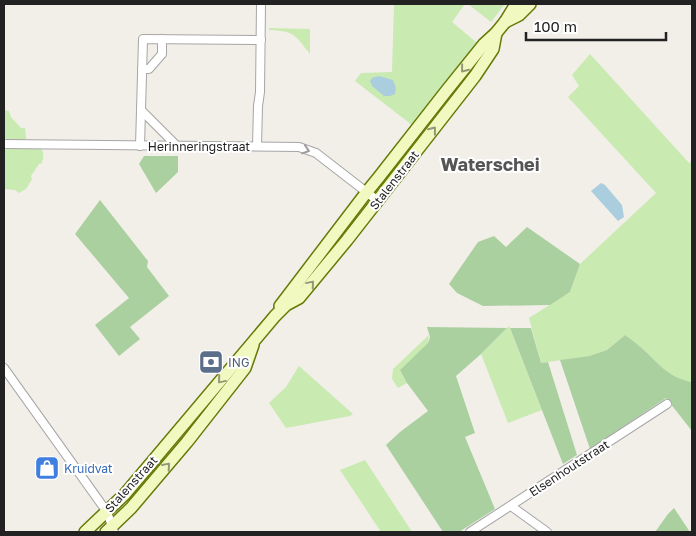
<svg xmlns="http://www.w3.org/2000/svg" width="696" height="536" font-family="'Golos Text',sans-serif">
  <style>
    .grass { fill: #c9eab1 }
    .forest { fill: #aad09f }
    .water { fill: #abcede }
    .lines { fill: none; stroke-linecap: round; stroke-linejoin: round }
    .street-casing { stroke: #a6a6a6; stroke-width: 10 }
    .secondary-casing { stroke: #657a07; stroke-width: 14 }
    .street { stroke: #fff; stroke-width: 8 }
    .secondary { stroke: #f2f9c0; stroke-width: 11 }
    .oneway { stroke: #949879 }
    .oneway2 { stroke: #9c9c9c }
    .labels { text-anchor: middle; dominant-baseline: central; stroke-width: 4; stroke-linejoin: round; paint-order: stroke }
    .street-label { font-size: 12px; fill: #222; stroke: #fff }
    .service-label { font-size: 12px; fill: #4e5e75; stroke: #fff; text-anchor: start }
    .shop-label { font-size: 12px; fill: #366cbe; stroke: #fff; text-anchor: start }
    .district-label { font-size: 18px; font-weight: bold; fill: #555; stroke: #fff }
  </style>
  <rect width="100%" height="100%" fill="#f2efe9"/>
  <g class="grass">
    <polygon points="394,4 465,4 452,22 476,42 412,125 355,81 361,73 392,72"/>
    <polygon points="468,4 505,4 491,22"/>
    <path d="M269,28L310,29V54C295,35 295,31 269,30Z"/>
    <path d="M590,54L689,163L692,161V382C665,377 657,360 638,345C634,341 629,339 625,335L607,350L589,356L541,363L529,318L570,292L580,264L656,193L568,97L579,86L572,75Z"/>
    <polygon points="4,110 9,111 11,117 21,128 25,128 26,138 25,141 10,141 4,137"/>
    <path d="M35,147C45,148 44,155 42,163L39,164L31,176L32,179L26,189L19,193L15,190L4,189V152L7,148Z"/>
    <polygon points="509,326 542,410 508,423 481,354"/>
    <polygon points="429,335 428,343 400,370 407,383 398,388 392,379 393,369"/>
    <polygon points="299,366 353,414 350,416 286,428 269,403 286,387"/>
    <polygon points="365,460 412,532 381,532 340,470"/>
  </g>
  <g class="forest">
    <polygon points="144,156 178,156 178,172 156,193 139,164"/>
    <polygon points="100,200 148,261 147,267 169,296 130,327 140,339 119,356 95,325 129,298 75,234"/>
    <polygon points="527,227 580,264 570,292 550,305 483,306 457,293 449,284 478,242 494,236 506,247"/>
    <polygon points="427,327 507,328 481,354 456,376 475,433 465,437 495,509 459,532 443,532 386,445 400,432 428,411 407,383 400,370 428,343 430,337"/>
    <polygon points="510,328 531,328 541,363 548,362 577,455 563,464"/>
    <path d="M625,335C629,338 634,341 638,345C657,360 665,377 692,382V431L666,398L590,449L560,360L589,356L607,350Z"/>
    <polygon points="674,508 690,532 655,532 668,514"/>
  </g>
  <g class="water">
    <polygon points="379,76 393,80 396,88 395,94 390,96 384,96 372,86 370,81 372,78"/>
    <polygon points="601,183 605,185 622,205 624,217 618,221 591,191"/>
  </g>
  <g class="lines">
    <defs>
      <g id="street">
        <polyline points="142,69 149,69 162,54 162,39"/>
        <polyline points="141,110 177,146"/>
        <polyline points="4,144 299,147 316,153 378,201"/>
        <polyline points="140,146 143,39 261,40"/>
        <polyline points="257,146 258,106 260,92 261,4"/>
        <polyline points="4,368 107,512 114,532"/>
        <polyline points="511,506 547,532"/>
        <polyline points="470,532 667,404"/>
      </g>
      <g id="secondary">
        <polyline points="505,22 519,15 530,4"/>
        <polyline points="280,306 366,193 379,177 447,90 484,44 496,33 505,22 516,4"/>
        <polyline points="85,532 125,494 275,316 286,305 299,298 347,240 475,76 493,49 496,33"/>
        <polyline points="106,532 131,508 187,442 245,368 253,345"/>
      </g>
    </defs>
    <use href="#street" class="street-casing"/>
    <use href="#secondary" class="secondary-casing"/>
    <use href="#street" class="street"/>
    <use href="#secondary" class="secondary"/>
  </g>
  <defs><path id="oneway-chevron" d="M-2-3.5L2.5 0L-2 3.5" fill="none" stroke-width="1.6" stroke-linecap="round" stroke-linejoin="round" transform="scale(1.25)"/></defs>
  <g class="oneway">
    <use href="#oneway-chevron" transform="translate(464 69) rotate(129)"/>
    <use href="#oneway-chevron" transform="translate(433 130) rotate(-52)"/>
    <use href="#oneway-chevron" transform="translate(311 284) rotate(-50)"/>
    <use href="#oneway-chevron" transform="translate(221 380) rotate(130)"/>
    <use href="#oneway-chevron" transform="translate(167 466) rotate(-49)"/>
  </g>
  <use class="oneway2" href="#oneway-chevron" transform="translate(306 150) rotate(18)"/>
  <defs>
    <symbol id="bank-square" viewBox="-11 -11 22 22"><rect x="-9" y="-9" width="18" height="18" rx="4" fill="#5c6f8a" stroke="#fff"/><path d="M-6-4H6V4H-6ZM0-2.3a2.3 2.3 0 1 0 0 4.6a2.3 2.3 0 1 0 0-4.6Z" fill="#fff"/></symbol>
    <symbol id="shop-square" viewBox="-11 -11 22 22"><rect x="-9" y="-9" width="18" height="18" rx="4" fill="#3f7fe0" stroke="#fff"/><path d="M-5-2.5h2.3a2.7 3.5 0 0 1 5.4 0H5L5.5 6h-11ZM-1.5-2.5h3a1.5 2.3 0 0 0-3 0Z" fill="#fff"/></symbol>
  </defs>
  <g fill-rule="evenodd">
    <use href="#bank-square" x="197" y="348" width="28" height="28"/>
    <use href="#shop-square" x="33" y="454" width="28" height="28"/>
  </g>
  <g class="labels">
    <g class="street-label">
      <text x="199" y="146">Herinneringstraat</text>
      <text transform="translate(394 180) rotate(-52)">Stalenstraat</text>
      <text transform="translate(569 468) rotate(-33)">Elsenhoutstraat</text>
      <text transform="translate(131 484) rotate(-48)">Stalenstraat</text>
    </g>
    <g class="service-label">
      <text x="228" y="362">ING</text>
    </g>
    <g class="shop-label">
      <text x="64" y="468">Kruidvat</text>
    </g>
    <g class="district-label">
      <text x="490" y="164">Waterschei</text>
    </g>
  </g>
  <rect width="696" height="536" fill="none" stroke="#222222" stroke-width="10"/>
  <path d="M526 32v8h140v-8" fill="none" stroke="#222222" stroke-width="2.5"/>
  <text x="534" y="32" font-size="15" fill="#222222" stroke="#ffffff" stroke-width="4" paint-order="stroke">100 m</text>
</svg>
